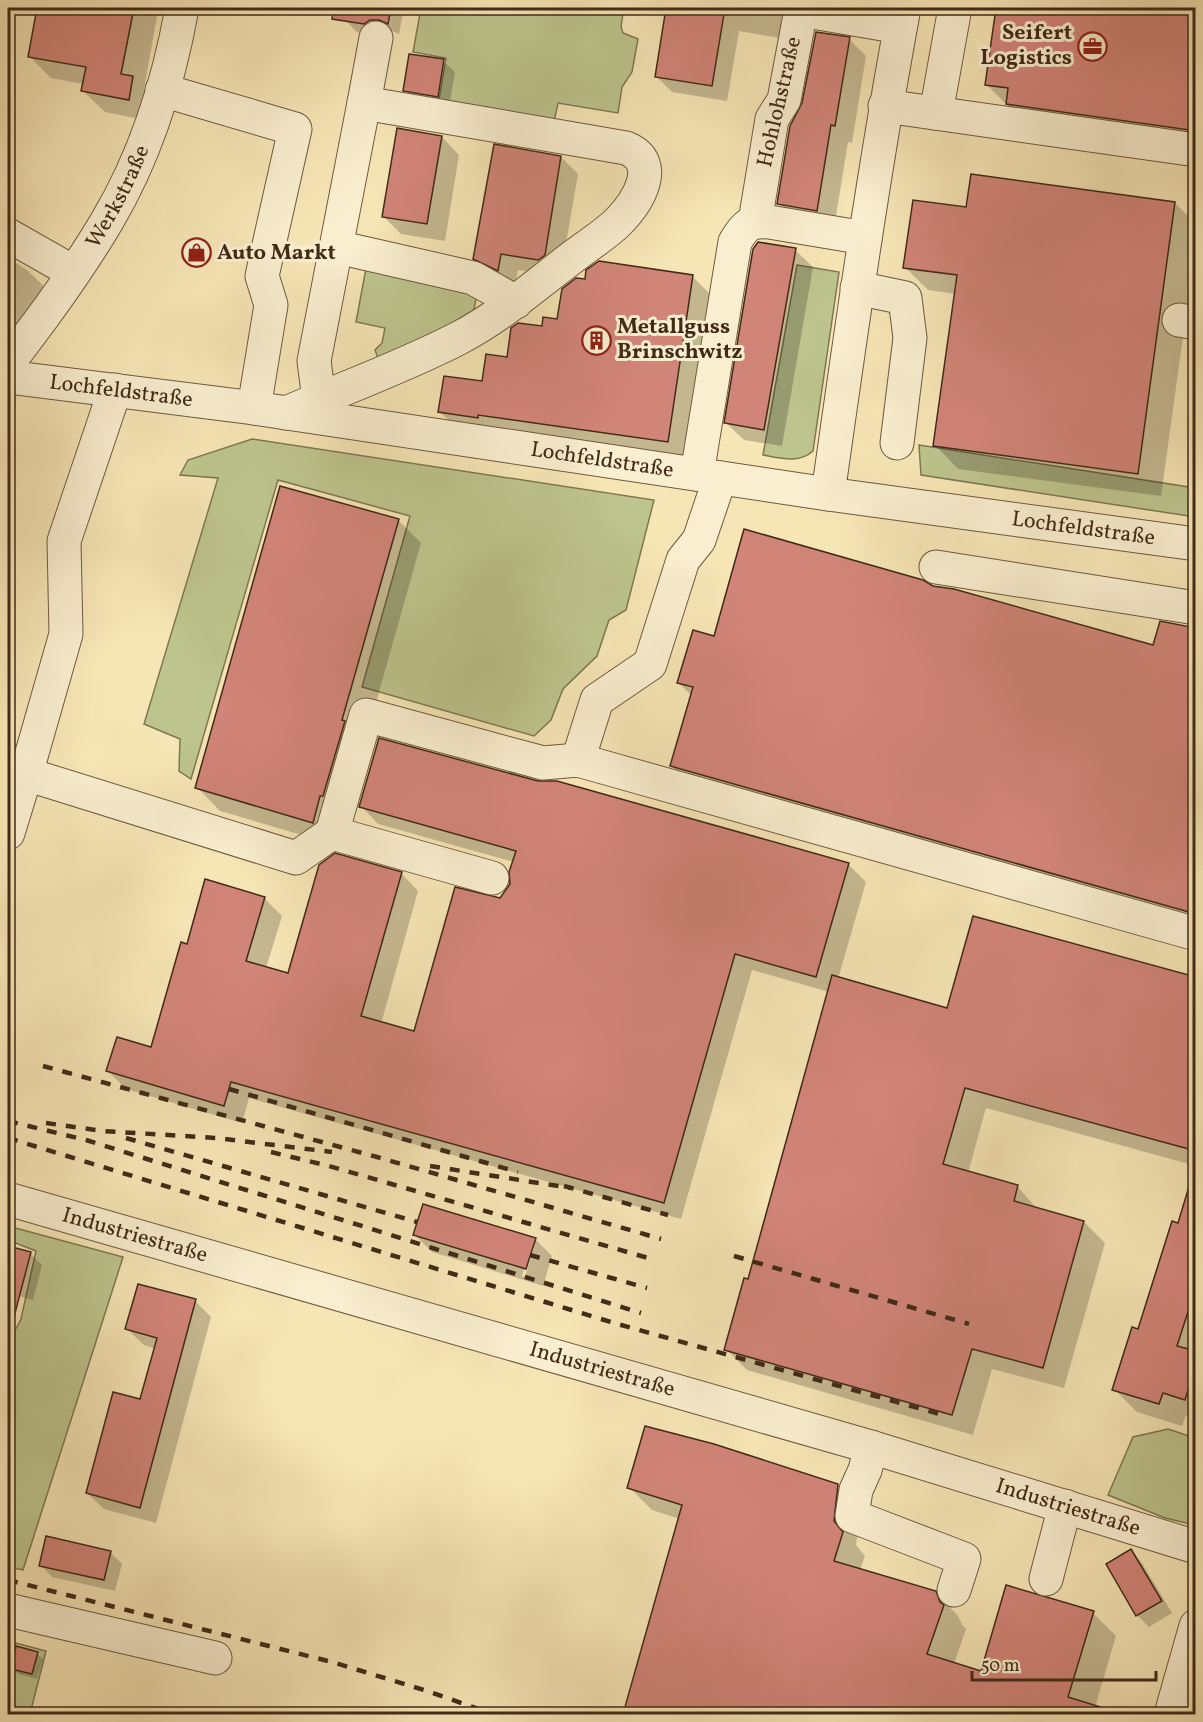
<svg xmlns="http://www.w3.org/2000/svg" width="1203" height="1722" font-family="Vollkorn,serif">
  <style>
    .green { fill: #bdc48d; stroke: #7f7752; stroke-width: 1.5 }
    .shadow { fill: #0003; fill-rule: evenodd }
    .building { fill: #d18478; stroke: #412a17; stroke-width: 1.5 }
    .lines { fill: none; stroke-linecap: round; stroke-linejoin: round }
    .minor-casing { stroke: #6e593e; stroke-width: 35 }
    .minor { stroke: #f9eecf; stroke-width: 33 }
    .rail { stroke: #412a17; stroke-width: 4.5; stroke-dasharray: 10 10; stroke-linecap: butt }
    .labels { text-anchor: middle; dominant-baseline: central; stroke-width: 6; stroke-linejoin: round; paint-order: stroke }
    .poi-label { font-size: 22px; font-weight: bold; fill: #412a17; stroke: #f9eecf; text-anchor: start }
    .street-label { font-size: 22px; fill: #412a17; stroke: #f9eecf }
  </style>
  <rect width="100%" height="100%" fill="#f6e5b5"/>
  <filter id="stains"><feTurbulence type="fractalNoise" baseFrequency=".00333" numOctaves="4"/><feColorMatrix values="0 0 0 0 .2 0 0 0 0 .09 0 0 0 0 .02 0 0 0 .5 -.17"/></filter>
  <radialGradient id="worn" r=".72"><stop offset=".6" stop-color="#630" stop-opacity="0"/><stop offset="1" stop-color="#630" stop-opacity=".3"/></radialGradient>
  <g class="green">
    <polygon points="421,8 617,8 623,13 621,27 623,33 638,39 632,72 622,87 618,113 558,103 554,122 439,100 446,58 413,52"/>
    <polygon points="367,263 477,294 473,314 381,367 375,350 382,343 385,328 356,322"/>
    <path d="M797,265L839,272L813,451C799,464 780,458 763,455Z"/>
    <polygon points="252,439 654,500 626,610 609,620 597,656 563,689 551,720 534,736 362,687 410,516 278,480 191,779 179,771 180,739 144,724 218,478 180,475 188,460"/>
    <polygon points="919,445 1195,488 1195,517 921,475"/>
    <polygon points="8,1226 123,1257 23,1570 8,1567 8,1344 21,1319 36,1251 8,1240"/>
    <polygon points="1168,1429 1195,1438 1195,1525 1165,1518 1108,1495 1133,1437"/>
    <polygon points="8,1641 46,1651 30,1714 8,1714"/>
  </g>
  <g class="shadow">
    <polygon points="38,8 155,8 158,11 144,89 155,99 150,121 105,112 83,91 84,84 51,78 29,56"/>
    <polygon points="347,8 404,8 399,34 392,31 382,31 377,35 357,32 345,20"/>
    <polygon points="668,8 786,8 780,38 739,31 727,101 672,92 656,76"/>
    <polygon points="998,8 1196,8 1196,151 1010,108 987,85"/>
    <polygon points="849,39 866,56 852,143 848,142 834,228 796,221 779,204"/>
    <polygon points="443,61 455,72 449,107 416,102 405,90"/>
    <polygon points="442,137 459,155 445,241 401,234 383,216"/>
    <polygon points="561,157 578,174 561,272 556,276 518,270 515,286 492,275 475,258"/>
    <polygon points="1175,203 1196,224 1196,243 1161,496 958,469 935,445 956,294 928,290 905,267"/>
    <polygon points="795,250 813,267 782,446 744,440 726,423"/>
    <polygon points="8,258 27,270 45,287 8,341"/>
    <polygon points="692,276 715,299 691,464 463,434 440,412 483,383 543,328 558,321"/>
    <polygon points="398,520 421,543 336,845 220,811 197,787"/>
    <polygon points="933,587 1154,647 1196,629 1196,926 689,784 672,766 692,696 679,683 715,638"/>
    <polygon points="361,806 848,864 866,882 838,979 948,1010 1196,979 1196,1166 986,1108 968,1173 1018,1187 1038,1210 1084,1222 1105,1243 1064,1388 992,1369 973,1435 747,1370 726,1349 749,1281 829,992 752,970 681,1219 249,1098 242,1123 126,1089 108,1071 153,1049 188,946 264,898 282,916 266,968 289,975 401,873 418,891 381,1024 415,1033 511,884 514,862 378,824"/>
    <polygon points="1196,1219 1196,1418 1186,1415 1182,1426 1137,1412 1114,1389 1139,1331 1179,1225"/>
    <path d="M415,1235L535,1239L552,1256L543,1286L432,1252ZM531,1248H534L525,1277L522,1276Z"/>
    <polygon points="8,1248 31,1254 42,1265 33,1300 8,1293"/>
    <polygon points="195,1301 211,1317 156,1523 104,1509 87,1493 142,1401 156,1349 144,1345 127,1329"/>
    <polygon points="837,1486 861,1509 856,1545 865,1556 860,1570 935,1592 958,1616 962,1625 966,1629 954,1664 982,1672 1093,1613 1116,1636 1095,1707 1121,1714 624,1714 680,1519 652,1510 629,1487"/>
    <polygon points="1131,1551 1142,1563 1172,1613 1149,1627 1137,1615 1108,1564"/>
    <polygon points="110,1552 122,1564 115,1591 52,1577 41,1565"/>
    <polygon points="37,1654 43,1659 37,1679 18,1674 12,1669"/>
  </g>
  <g class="building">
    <polygon points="37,8 134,8 121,74 133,76 129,100 81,91 86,67 28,57"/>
    <polygon points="333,8 391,8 388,24 379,20 370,20 364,24 332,19"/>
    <polygon points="666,8 725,8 712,86 655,77"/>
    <polygon points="996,8 1196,8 1196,131 1006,104 1008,88 985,85"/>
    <polygon points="816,32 850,37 835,126 831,125 817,211 777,204 790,126 802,103"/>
    <polygon points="409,54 444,59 438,97 403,91"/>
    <polygon points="397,128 442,136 427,224 382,217"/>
    <polygon points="494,144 561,156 545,255 538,260 501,254 498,271 473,259"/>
    <polygon points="971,174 1175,202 1138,474 933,446 957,275 903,268 913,200 966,207"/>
    <polygon points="758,242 796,248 764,430 724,423 753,249"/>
    <polygon points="599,261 693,275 668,442 478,415 478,418 438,412 444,376 482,381 486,354 507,357 511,328 518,323 542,326 543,317 557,319 562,289 576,278 585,279 586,270"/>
    <polygon points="280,486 399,519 342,720 345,721 323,796 320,796 313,823 195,788"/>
    <polygon points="744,529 923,580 933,586 954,589 1153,645 1160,621 1196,628 1196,914 670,766 693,687 677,683 693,630 714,636"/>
    <polygon points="379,738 538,781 557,781 849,863 816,977 735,954 664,1203 231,1082 224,1106 106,1071 117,1037 151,1047 181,942 187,944 205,879 265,897 246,961 288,973 319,865 335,853 402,872 361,1016 414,1031 455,887 500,898 510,884 509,872 516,851 359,807"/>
    <polygon points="973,916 1196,977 1196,1151 965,1088 943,1164 1018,1185 1014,1201 1084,1221 1043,1368 972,1349 952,1415 724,1350 744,1278 748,1279 832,975 947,1008"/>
    <polygon points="1190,1183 1196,1184 1196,1287 1177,1346 1196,1351 1196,1365 1185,1400 1163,1393 1159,1404 1112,1390 1132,1327 1138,1329 1172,1221 1178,1223"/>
    <polygon points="423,1204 536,1238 526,1269 413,1235"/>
    <polygon points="8,1246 31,1252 14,1317 8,1316"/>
    <polygon points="138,1284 196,1299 140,1508 86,1493 113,1392 140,1399 157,1338 125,1329"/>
    <polygon points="645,1426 714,1444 838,1484 834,1521 843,1532 834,1561 936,1591 940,1602 944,1605 927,1654 981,1671 1006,1585 1094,1611 1068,1697 1110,1710 1109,1714 623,1714 682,1505 627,1488"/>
    <polygon points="46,1536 111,1551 104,1580 39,1566"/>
    <polygon points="1131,1549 1162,1601 1136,1616 1106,1564"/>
    <polygon points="16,1646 38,1652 32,1674 11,1669"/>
  </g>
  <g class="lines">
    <defs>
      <g id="minor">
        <polyline points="162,90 295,129 262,276 271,305 254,408"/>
        <polyline points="364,103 376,38"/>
        <polyline points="885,106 1196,150"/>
        <polyline points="936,113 955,8"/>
        <polyline points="755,222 772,119 784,100 801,10 900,27"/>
        <polyline points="8,235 73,272"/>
        <polyline points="337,247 473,278 516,302"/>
        <polyline points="857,288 905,298 910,338 897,443"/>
        <polyline points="1179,320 1196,323"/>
        <path id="s1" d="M8,363C43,318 78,270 107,221C145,157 169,81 182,8"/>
        <path id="s2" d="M8,377L254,408L828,494L1196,544"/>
        <path d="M286,413C344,388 403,367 459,338C501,316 537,284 574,256C588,245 605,235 618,222C637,203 663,163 626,148L364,103L314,361L319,399"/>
        <path d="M697,474L735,242C745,225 749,221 769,222L865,238"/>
        <path d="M828,494C851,331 874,169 904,8"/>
        <polyline points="936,567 1196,608"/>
        <polyline points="578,760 597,700 650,664 683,560 699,540 720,478"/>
        <polyline points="26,774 66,634 64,541 115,390"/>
        <polyline points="8,833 26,774 296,858 332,833"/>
        <polyline points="492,878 332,833 366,715 543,763 578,760 1196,934"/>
        <path id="s3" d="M8,1199L871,1447L1196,1547"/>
        <polyline points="871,1447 865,1470 856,1490 852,1516 964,1559 954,1590"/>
        <polyline points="1046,1579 1065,1506"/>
        <polyline points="8,1610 215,1658"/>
        <polyline points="1171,1714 1196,1626"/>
      </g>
    </defs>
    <use href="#minor" class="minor-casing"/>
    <use href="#minor" class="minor"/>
    <g class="rail">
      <polyline points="43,1066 377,1157 661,1239"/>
      <polyline points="229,1089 518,1172"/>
      <polyline points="8,1121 86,1140 641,1313"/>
      <polyline points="46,1123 103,1131 216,1138 332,1152"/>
      <polyline points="8,1138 614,1323 943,1415"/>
      <polyline points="126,1138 417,1222"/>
      <polyline points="271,1152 329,1166 655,1260"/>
      <polyline points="430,1166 571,1188"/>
      <polyline points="564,1186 668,1215"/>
      <polyline points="530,1255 647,1288"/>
      <polyline points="734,1256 969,1324"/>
      <polyline points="8,1580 332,1662 424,1690 493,1714"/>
    </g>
  </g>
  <defs>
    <symbol id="office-ring" viewBox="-11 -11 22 22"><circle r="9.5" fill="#f9eecf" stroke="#8f2418" stroke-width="1.5"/><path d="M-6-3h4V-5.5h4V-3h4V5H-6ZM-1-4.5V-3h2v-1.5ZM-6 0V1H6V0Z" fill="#8f2418"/></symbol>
    <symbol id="shop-ring" viewBox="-11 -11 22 22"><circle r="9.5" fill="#f9eecf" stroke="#8f2418" stroke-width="1.5"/><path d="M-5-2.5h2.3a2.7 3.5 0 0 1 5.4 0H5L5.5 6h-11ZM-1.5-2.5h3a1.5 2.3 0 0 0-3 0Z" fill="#8f2418"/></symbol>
    <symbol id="building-ring" viewBox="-11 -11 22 22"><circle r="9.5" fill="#f9eecf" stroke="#8f2418" stroke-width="1.5"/><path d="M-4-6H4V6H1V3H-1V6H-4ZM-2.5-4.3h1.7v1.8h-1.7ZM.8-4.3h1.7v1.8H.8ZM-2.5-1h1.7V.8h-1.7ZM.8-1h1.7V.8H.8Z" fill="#8f2418"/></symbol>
  </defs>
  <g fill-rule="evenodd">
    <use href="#office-ring" x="1076" y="30" width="33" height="33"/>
    <use href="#shop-ring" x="180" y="236" width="33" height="33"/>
    <use href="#building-ring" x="580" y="324" width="33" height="33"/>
  </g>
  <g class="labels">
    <g class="poi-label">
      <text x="1072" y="33" text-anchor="end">Seifert<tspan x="1072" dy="25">Logistics</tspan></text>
      <text x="217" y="253">Auto Markt</text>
      <text x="617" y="327">Metallguss<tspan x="617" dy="25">Brinschwitz</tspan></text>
    </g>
    <g class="street-label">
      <text transform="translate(780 102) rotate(-77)">Hohlohstraße</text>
      <text stroke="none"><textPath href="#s1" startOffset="200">Werkstraße</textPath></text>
      <text stroke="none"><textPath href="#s2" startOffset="114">Lochfeldstraße</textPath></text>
      <text stroke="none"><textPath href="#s2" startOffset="600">Lochfeldstraße</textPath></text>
      <text stroke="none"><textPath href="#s2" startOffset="1086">Lochfeldstraße</textPath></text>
      <text stroke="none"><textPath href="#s3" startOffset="132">Industriestraße</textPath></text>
      <text stroke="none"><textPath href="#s3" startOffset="618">Industriestraße</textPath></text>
      <text stroke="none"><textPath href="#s3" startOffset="1104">Industriestraße</textPath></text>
    </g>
  </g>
  <rect width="1203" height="1722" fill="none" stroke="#f6e5b5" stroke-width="30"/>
  <rect x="9" y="9" width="1185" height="1704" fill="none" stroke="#412a17" stroke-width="3"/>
  <rect x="15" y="15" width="1173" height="1692" fill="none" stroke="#412a17" stroke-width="1.5"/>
  <path d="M972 1671v9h184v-9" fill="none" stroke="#412a17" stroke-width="3"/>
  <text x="981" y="1671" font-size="18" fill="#412a17" stroke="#f9eecf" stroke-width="4.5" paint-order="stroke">50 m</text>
  <rect width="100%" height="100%" filter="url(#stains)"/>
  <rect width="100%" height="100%" fill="url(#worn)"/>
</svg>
